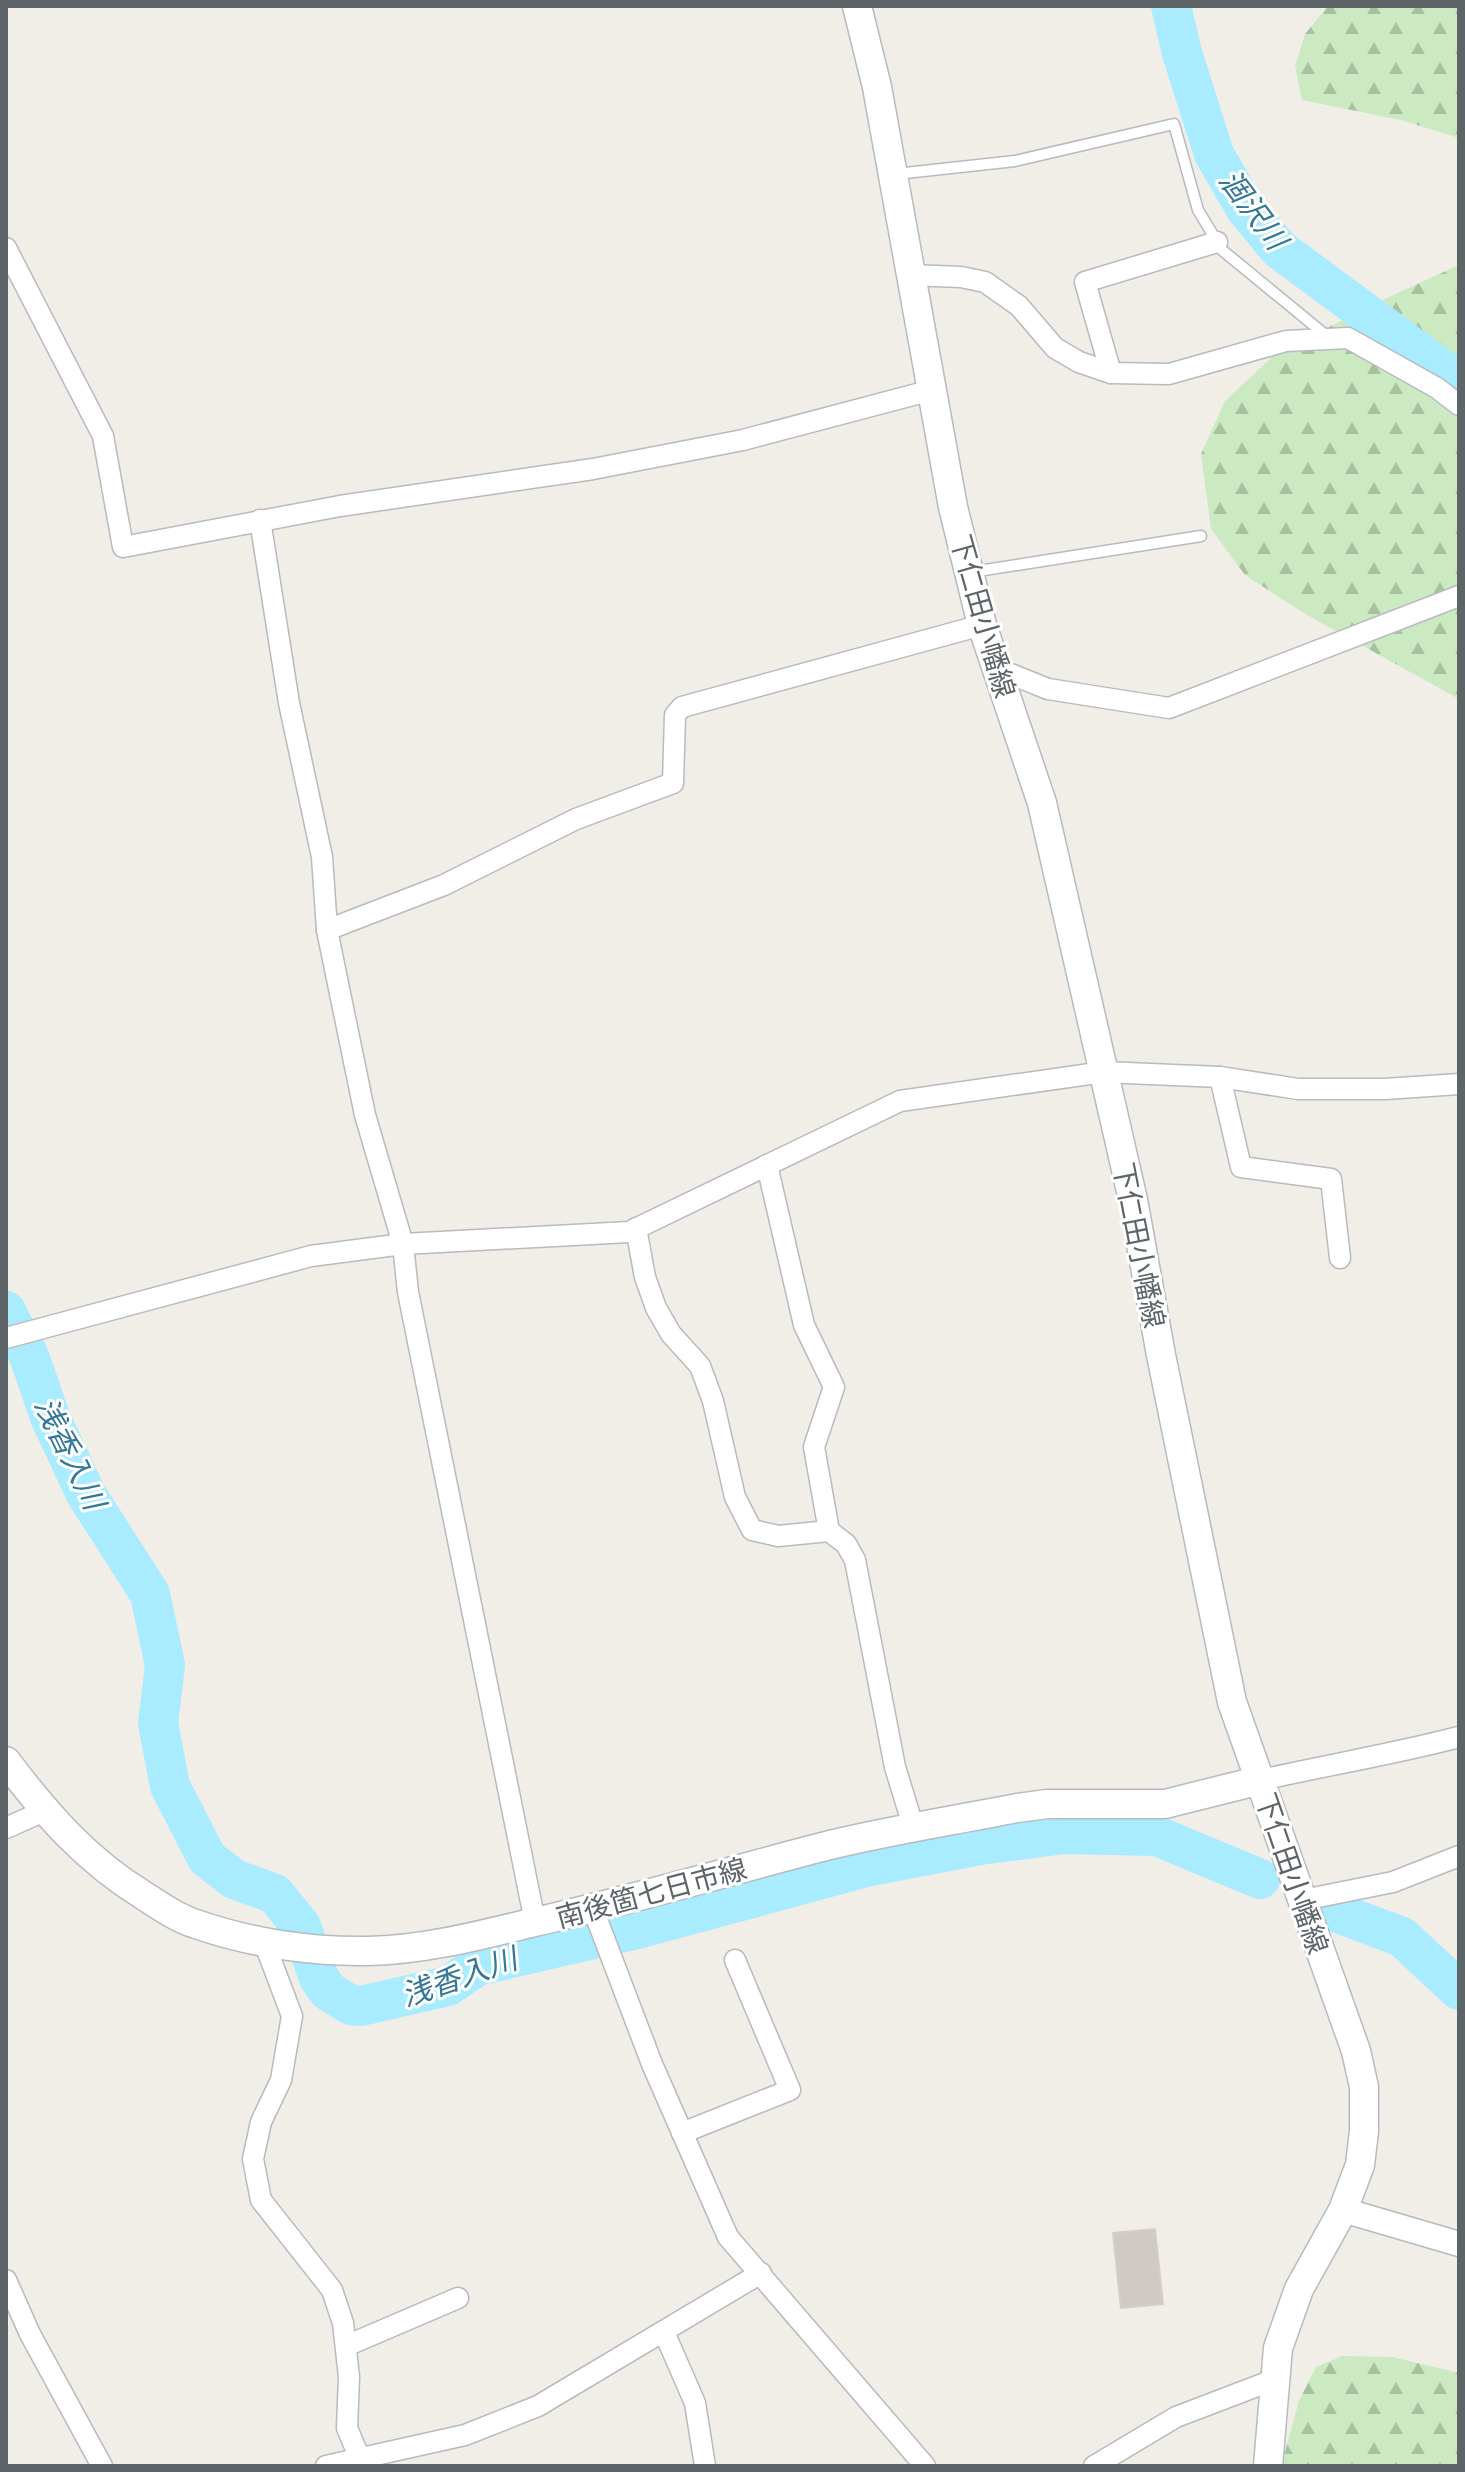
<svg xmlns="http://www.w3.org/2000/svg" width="1465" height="2472" font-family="'Noto Sans','Noto Sans JP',sans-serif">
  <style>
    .forest { fill: url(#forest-firs) }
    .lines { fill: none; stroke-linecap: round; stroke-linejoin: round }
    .river { stroke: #a9ecff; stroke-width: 40 }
    .building { fill: #cfcac6; stroke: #d7cdc4; stroke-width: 2 }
    .service-casing { stroke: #b7bbbe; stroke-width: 13 }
    .minor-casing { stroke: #b7bbbe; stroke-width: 23 }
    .tertiary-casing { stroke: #b7bbbe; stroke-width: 27 }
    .secondary-casing { stroke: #b5bbbf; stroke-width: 31 }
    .service { stroke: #fff; stroke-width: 10 }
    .minor { stroke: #fff; stroke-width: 20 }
    .tertiary { stroke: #fff; stroke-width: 24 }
    .secondary { stroke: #fff; stroke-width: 28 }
    .labels { text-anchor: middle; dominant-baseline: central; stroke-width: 6; stroke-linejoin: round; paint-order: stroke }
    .street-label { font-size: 28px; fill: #5e6568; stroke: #fff }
    .water-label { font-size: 30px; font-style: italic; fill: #337895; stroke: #fff }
  </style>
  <defs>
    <pattern id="forest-firs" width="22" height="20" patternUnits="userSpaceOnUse" patternTransform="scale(2)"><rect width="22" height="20" fill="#cbeac2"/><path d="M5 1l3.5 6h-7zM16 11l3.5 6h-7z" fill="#a8c1a1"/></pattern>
  </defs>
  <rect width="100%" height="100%" fill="#f1ede7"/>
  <g class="forest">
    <polygon points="1328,6 1459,6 1459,138 1401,120 1302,100 1295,66 1305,34"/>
    <polygon points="1459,265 1459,699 1307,615 1245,575 1211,529 1201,454 1225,401 1274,355 1376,303"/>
    <polygon points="1342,2356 1393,2357 1459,2373 1459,2466 1281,2466 1299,2401 1316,2367"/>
  </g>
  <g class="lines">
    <g class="river">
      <polyline points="1171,6 1182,53 1214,154 1246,209 1279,249 1459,382"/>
      <polyline points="6,1311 29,1356 50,1417 86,1494 150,1594 165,1665 158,1723 170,1786 207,1858 234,1879 275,1894 301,1926 319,1978 328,1991 351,2005 361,2006 448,1986 477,1966 641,1928 870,1866 980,1845 1064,1834 1157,1836 1260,1879"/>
      <polyline points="1338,1913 1402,1937 1459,1990"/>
    </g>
  </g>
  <polygon class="building" points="1155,2229 1163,2304 1121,2308 1113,2233"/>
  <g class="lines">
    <defs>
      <g id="service">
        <polyline points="896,174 1015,161 1174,124 1198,210 1222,250 1328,337"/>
        <polyline points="972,572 1201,536"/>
      </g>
      <g id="minor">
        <polyline points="6,248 103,436 123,547 340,506 593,469 743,440 932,390"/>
        <polyline points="910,275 961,277 985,282 1019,306 1055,348 1079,362 1111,373 1169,374 1286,341 1348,338 1437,388 1459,405"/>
        <polyline points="1111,373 1085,282 1217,242"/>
        <polyline points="260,520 289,703 322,857 327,930 365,1115 403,1244 408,1292 535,1922"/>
        <polyline points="998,669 1048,689 1169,708 1459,596"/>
        <polyline points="327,930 444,885 576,819 673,783 675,715 682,707 982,625"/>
        <polyline points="1220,1077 1241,1167 1331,1179 1340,1258"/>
        <polyline points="767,1165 804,1325 834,1387 814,1447 829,1531"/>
        <polyline points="636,1228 645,1277 656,1308 671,1334 700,1366 713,1401 735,1497 752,1530 778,1536 829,1531 846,1544 855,1560 895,1767 914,1829"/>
        <polyline points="6,1338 311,1256 403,1244 629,1232 900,1101 1104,1072 1220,1077 1298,1089 1385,1089 1459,1084"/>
        <path d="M1261,1780C1327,1765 1394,1754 1459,1737"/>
        <polyline points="6,1828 44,1811"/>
        <polyline points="1303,1900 1393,1882 1459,1856"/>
        <polyline points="593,1909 652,2064 728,2237 925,2466"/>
        <polyline points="264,1942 292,2016 281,2080 261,2122 253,2159 261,2200 332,2290 343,2323 349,2377 347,2428 363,2466"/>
        <polyline points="682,2133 790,2090 735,1960"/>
        <polyline points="6,2280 30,2334 102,2466"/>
        <polyline points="664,2332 695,2403 705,2466"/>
        <polyline points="346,2346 458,2298"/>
        <polyline points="326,2466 465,2435 538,2406 761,2273"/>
        <polyline points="1094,2466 1176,2417 1273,2380"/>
      </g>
      <polyline id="tertiary" points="1343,2210 1459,2244"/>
      <g id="secondary">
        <polyline points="857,6 877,87 953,507 982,625 1042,803 1133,1200 1161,1355 1232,1702 1356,2051 1364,2087 1364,2131 1360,2165 1343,2210 1299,2289 1278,2348 1268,2466"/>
        <path d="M6,1761C46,1814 86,1860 143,1895C160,1906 177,1918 196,1924C250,1943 312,1952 368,1951C425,1950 481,1935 535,1922C631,1900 726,1872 822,1847C886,1831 952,1821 1017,1808L1047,1804H1165L1261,1780"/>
      </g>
    </defs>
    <use href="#service" class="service-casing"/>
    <use href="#minor" class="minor-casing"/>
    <use href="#tertiary" class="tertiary-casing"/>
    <use href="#secondary" class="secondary-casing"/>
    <use href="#service" class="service"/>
    <use href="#minor" class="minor"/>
    <use href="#tertiary" class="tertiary"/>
    <use href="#secondary" class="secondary"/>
  </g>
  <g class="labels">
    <g class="street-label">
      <text transform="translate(984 616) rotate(74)">下仁田小幡線</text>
      <text transform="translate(1140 1245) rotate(79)">下仁田小幡線</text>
      <text transform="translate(1293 1873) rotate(71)">下仁田小幡線</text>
      <text transform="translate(651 1892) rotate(-15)">南後箇七日市線</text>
    </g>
    <g class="water-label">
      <text transform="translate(1254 209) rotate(53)">涸沢川</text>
      <text transform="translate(71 1453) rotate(64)">浅香入川</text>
      <text transform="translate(459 1976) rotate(-19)">浅香入川</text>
    </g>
  </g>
  <rect width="1465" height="2472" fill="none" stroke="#5e6568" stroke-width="16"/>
</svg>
